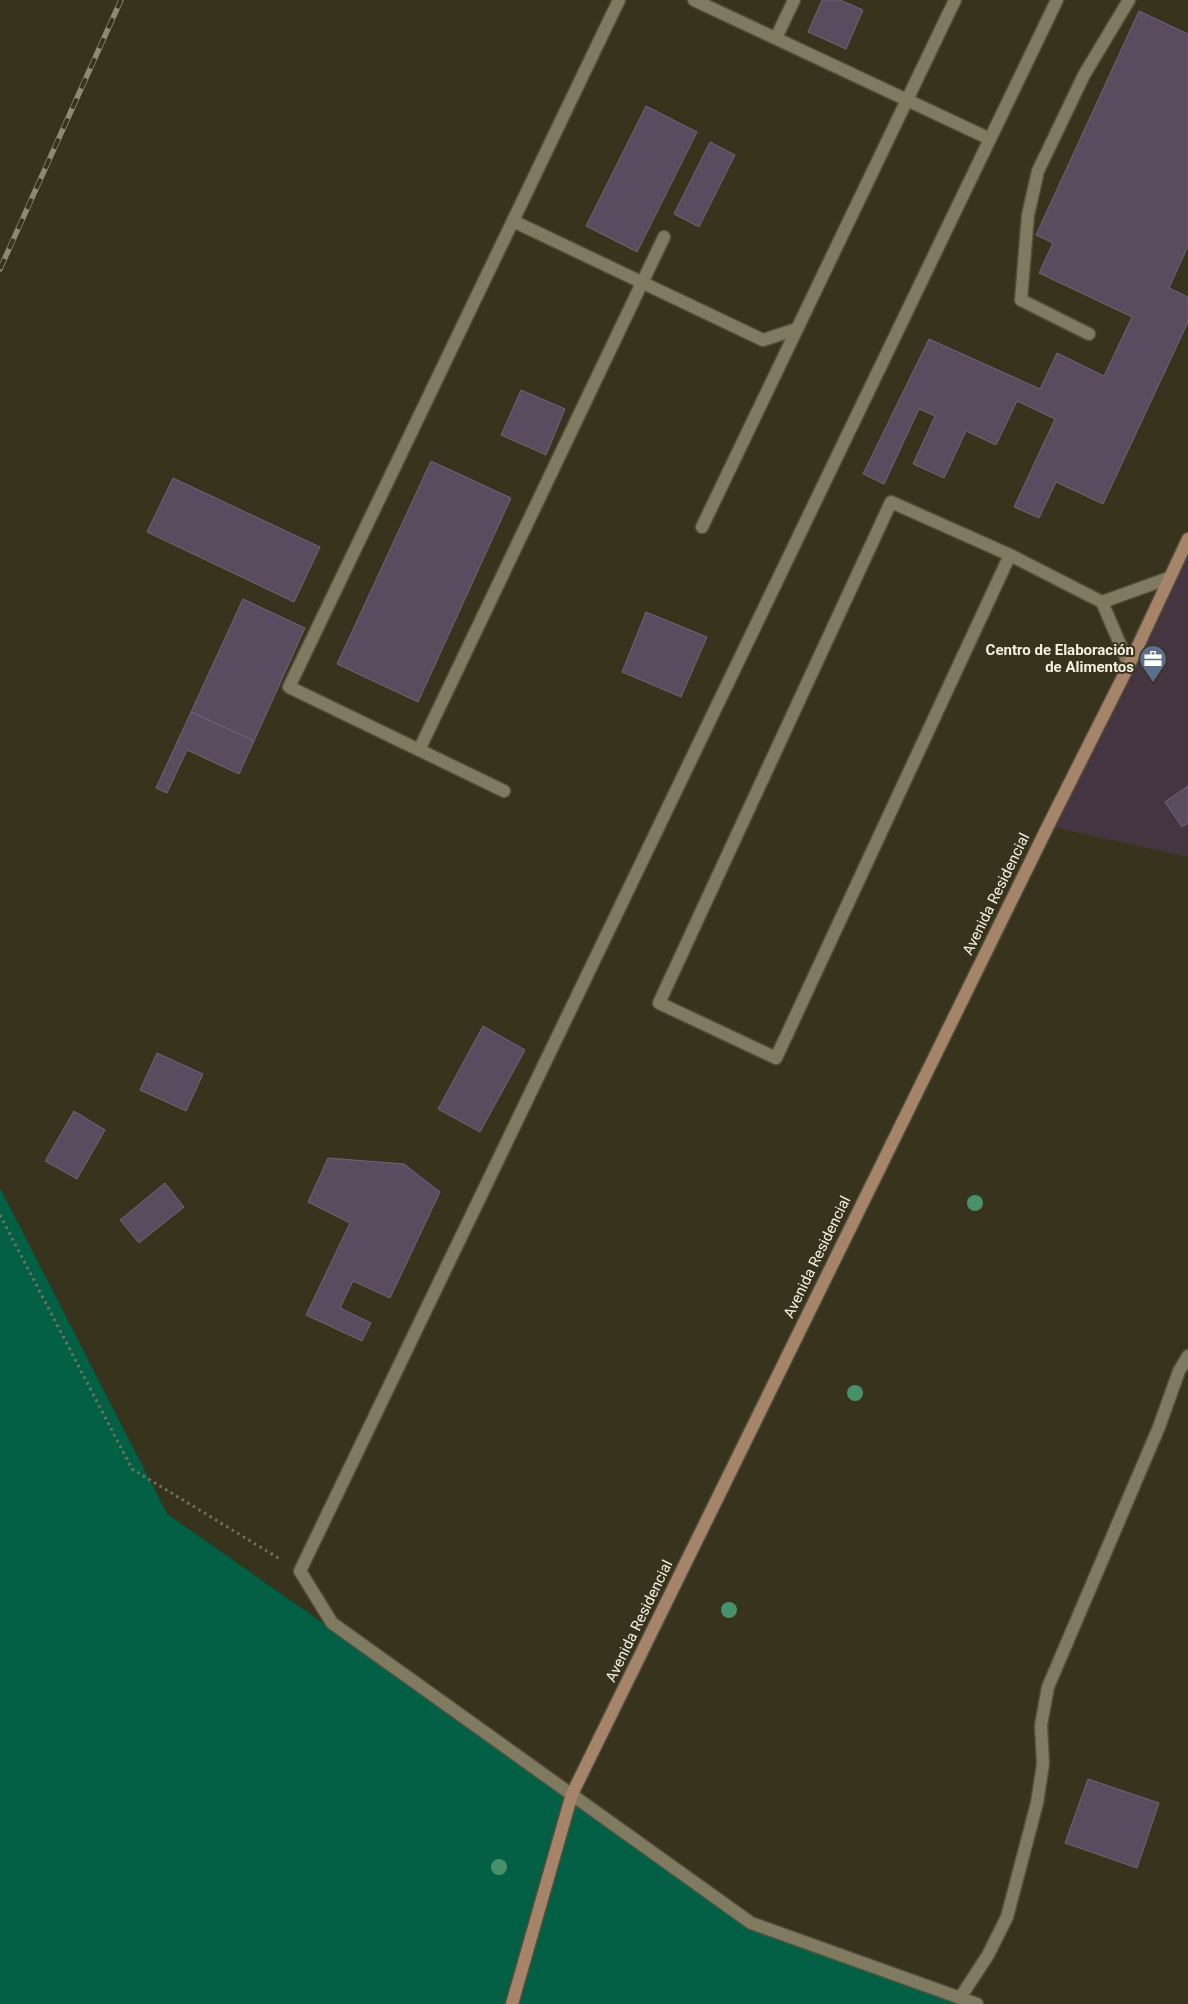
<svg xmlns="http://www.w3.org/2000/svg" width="1188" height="2004" font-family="Roboto,sans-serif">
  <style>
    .commercial { fill: #453540 }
    .green { fill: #046044 }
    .building { fill: #5b4b5f; stroke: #746378 }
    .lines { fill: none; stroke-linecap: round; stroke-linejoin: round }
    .lane-casing { stroke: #524e39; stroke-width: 15 }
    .street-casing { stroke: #524e39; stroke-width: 15 }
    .secondary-casing { stroke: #524e39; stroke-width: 15 }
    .path { stroke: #74705c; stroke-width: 3; stroke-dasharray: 2.5 4; stroke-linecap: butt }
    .lane { stroke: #807a61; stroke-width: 12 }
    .street { stroke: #807a61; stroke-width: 12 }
    .secondary { stroke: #a6846a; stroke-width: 12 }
    .rail-casing { stroke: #8d8976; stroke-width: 5.5 }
    .rail { stroke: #38331c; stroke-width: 4; stroke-dasharray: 11; stroke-linecap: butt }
    .tree { fill: #48926b }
    .labels { text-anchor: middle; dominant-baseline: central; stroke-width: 4; stroke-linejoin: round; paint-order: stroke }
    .poi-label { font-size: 15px; font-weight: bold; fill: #f3f0e2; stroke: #38331c; text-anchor: end }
    .street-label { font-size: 15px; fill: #f3f0e2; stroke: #38331c }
  </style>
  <rect width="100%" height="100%" fill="#38331c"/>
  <polygon class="commercial" points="1188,540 1188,857 1048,826"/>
  <polygon class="green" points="0,1188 167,1514 751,1923 977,2004 0,2004"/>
  <g class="building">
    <polygon points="822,0 840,0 863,10 846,49 808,32"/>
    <polygon points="1139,11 1188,34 1188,246 1169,288 1188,297 1188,322 1103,504 1056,482 1039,518 1014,507 1055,419 1017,401 996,445 966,431 944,478 913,464 935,416 919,409 884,484 863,474 929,339 1040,389 1057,353 1104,376 1132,317 1039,273 1053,243 1036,235"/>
    <polygon points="646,106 697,132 637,252 586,226"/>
    <polygon points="710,142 735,155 699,227 674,214"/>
    <polygon points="521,390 565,409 546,455 501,435"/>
    <polygon points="431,461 511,498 418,702 337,664"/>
    <polygon points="173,478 320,547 294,602 147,532"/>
    <polygon points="243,599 305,628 254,741 191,712"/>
    <polygon points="646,612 707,637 681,697 622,672"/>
    <polygon points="191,712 254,741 239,774 187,750 167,793 156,788"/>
    <polygon points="1188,786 1188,823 1182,827 1165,802"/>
    <polygon points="483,1026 525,1050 480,1132 438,1109"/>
    <polygon points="157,1053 203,1074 186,1111 140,1090"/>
    <polygon points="74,1111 105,1130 77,1179 45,1161"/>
    <polygon points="328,1158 404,1164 440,1192 390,1298 353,1281 340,1308 371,1323 362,1341 306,1315 350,1223 308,1202"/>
    <polygon points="165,1183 184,1207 139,1243 120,1220"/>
    <polygon points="1088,1779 1159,1803 1137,1868 1065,1843"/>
  </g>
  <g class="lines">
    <defs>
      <g id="lane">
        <polyline points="694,0 990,139"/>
        <polyline points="776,38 794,0"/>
        <polyline points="513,221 763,340 797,329"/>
        <polyline points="1089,334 1021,300 1028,215 1038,171 1084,75 1129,0"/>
        <polyline points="702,527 955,0"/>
        <polyline points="1010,555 776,1058 659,1003 891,502 1010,555 1102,602"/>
        <polyline points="1129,665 1102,602 1169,578"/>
        <polyline points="419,750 664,237"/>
        <polyline points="504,791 289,687 619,0"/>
        <polyline points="960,1998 988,1955 1007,1917 1037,1803 1043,1764 1041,1725 1048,1687 1159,1427 1179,1371 1188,1356"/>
      </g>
      <polyline id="street" points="977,2004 751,1923 332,1623 300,1571 1057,0"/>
      <polyline id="secondary" points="512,2004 572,1794 1048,826 1129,665 1188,539"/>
    </defs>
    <use href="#lane" class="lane-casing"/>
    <use href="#street" class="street-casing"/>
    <use href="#secondary" class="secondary-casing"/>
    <polyline class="path" points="0,1215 132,1469 280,1559"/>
    <use href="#lane" class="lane"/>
    <use href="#street" class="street"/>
    <use href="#secondary" class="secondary"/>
    <defs>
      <polyline id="rail" points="0,269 121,0"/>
    </defs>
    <use href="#rail" class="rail-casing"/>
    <use href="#rail" class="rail"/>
  </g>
  <g class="tree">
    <circle cx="975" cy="1203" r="8"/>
    <circle cx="855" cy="1393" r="8"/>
    <circle cx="729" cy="1610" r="8"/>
    <circle cx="499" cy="1867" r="8"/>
  </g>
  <defs>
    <symbol id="office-pin" viewBox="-11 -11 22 30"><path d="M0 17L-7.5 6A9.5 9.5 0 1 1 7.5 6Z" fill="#5c6f8a" stroke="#38331c"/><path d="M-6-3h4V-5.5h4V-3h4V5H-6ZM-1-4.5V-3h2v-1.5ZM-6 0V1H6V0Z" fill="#fff"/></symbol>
  </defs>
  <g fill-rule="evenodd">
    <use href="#office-pin" x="1137" y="643" width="32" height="43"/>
  </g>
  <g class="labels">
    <g class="poi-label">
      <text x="1134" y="650">Centro de Elaboración<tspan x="1134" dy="17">de Alimentos</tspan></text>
    </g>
    <g class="street-label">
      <text transform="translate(996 894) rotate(-64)">Avenida Residencial</text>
      <text transform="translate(817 1257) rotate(-64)">Avenida Residencial</text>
      <text transform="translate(639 1621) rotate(-64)">Avenida Residencial</text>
    </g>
  </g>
</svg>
